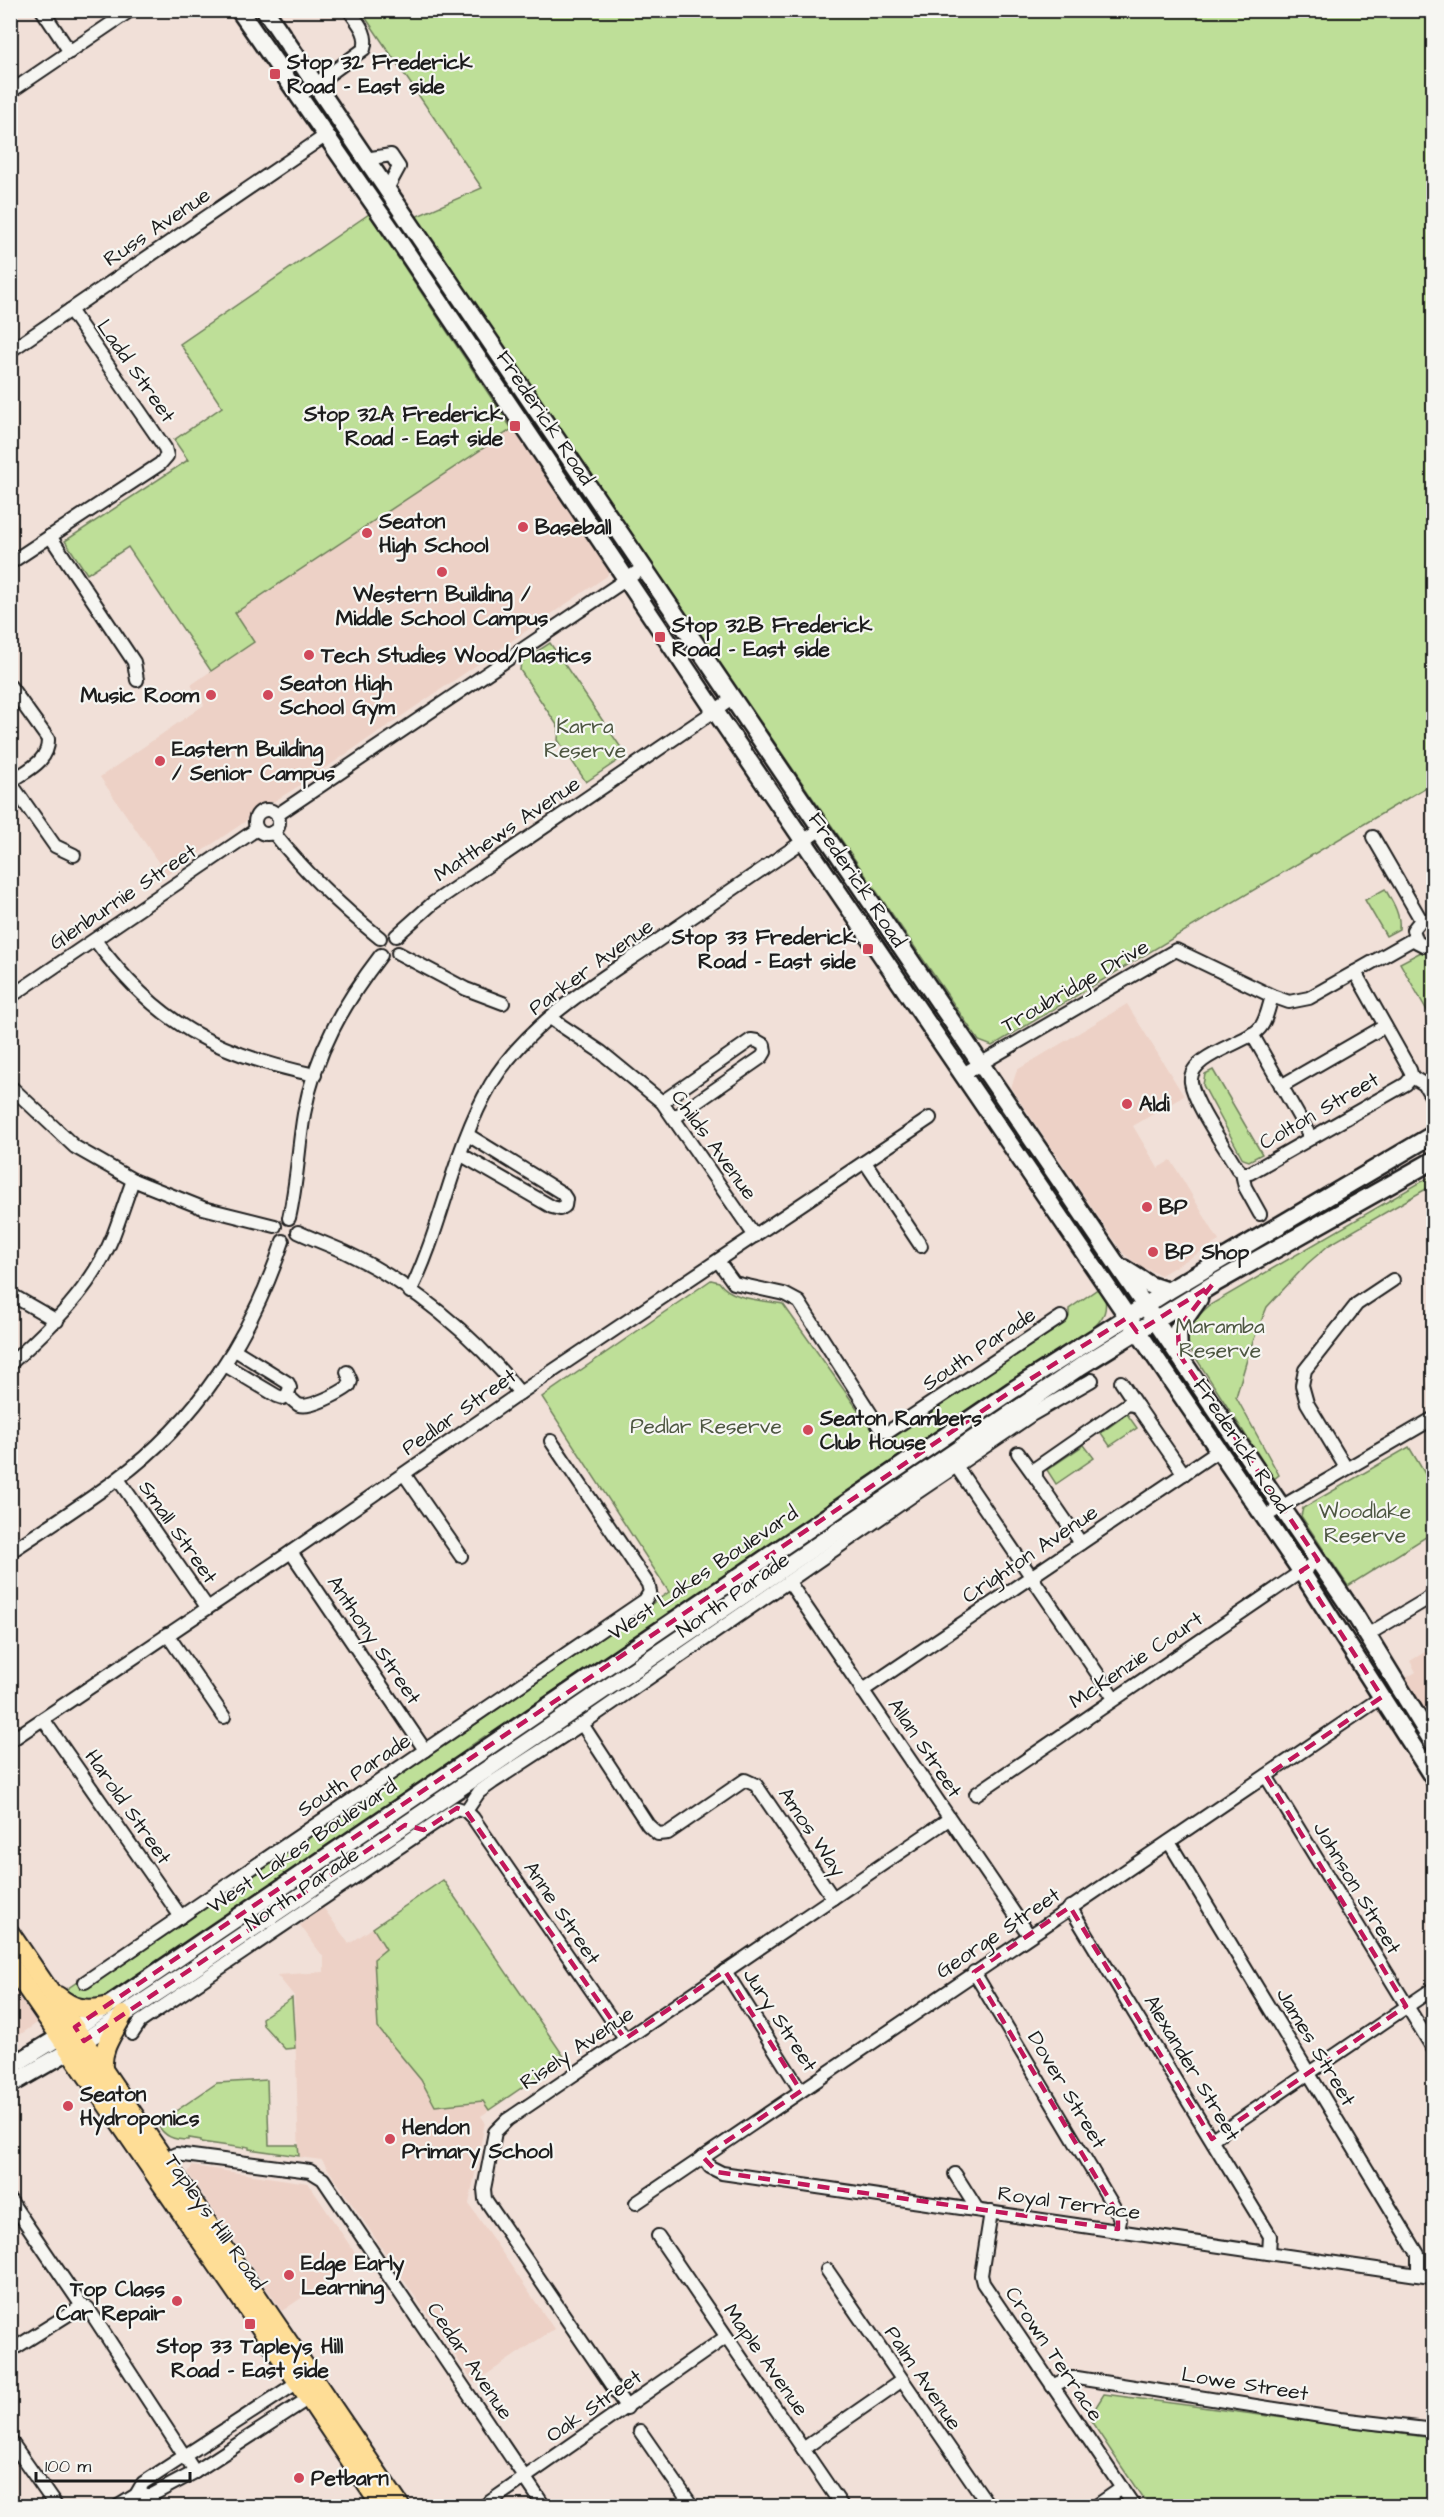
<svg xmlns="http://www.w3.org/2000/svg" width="1444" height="2517" font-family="'Architects Daughter',sans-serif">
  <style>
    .built { fill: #edd1c6 }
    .green { fill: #bedf98; stroke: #6d7e5a; stroke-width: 1.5 }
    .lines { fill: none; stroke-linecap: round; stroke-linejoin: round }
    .minor-casing { stroke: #1c1c1c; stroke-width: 16 }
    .secondary-casing { stroke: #1c1c1c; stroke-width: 21 }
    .primary-casing { stroke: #1c1c1c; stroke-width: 22 }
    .minor { stroke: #f6f6f2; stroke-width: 12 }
    .secondary { stroke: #f6f6f2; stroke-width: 16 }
    .primary { stroke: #fedd96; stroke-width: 18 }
    .marked { fill: none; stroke: #c2185b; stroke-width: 4.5; stroke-dasharray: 12 8; stroke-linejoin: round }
    .poi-dot { fill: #d1495b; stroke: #f6f6f2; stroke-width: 2 }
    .labels { text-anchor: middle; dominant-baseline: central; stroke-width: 4.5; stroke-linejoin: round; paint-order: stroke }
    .poi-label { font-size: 21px; font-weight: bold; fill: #1c1c1c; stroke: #f6f6f2; text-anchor: start }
    .street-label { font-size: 21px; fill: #1c1c1c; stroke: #f6f6f2 }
    .park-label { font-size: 21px; fill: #4d5641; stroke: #f6f6f2 }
  </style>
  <rect width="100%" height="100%" fill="#f1e0d8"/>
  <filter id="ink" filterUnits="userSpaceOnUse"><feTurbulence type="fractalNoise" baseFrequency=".0167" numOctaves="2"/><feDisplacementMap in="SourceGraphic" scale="12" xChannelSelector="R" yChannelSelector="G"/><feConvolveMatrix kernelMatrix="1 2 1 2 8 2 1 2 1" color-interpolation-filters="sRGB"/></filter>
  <g filter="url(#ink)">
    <g class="built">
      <polygon points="369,214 609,570 607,576 302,784 273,802 258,805 250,812 246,821 167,875 100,777 204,705 191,685 211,671 128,547 149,485 188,460 174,440 222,407 180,344"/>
      <polygon points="1127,1004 1184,1096 1133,1126 1158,1168 1171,1160 1219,1241 1161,1275 1139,1266 1123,1253 1011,1088 1017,1070"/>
      <polygon points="1433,1647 1433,1725 1406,1678 1416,1672 1410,1661"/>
      <polygon points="443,1880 565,2058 481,2116 485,2122 469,2204 554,2329 474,2383 322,2160 299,2157 294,1996 277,1975 324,1972 324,1958 300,1925 323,1907 349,1944"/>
      <polygon points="11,1985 37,2023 11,2041 10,2041"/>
      <polygon points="192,2166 308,2183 359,2259 282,2311 188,2173"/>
    </g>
    <g class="green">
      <polygon points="361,11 1433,11 1433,783 992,1046 979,1041 415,217 482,188"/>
      <polygon points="369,214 512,429 235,613 254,642 211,671 128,547 87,574 65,541 188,460 174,440 222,407 180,344"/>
      <polygon points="550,643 626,755 586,782 558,740 559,728 520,670 521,662"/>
      <path d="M1385,889C1392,901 1401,914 1399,929L1386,936L1365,900Z"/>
      <polygon points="1423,951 1433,958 1433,1021 1400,963"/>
      <polygon points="1213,1070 1262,1154 1249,1161 1243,1159 1203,1085 1205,1074"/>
      <path d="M1433,1175V1185L1329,1245L1307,1264L1267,1307L1250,1349L1236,1397L1279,1475L1274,1479L1190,1349C1182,1330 1196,1317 1210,1305Z"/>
      <path d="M711,1280L719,1282C731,1300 762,1300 783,1304L883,1445L1064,1321L1069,1317V1309L1102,1286C1110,1310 1105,1318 1087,1334L488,1740L485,1736L466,1749L468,1753L111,1996L89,2004L64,1991L80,1980L86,1989L669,1592L542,1397Z"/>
      <polygon points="1127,1414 1137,1428 1110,1446 1101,1433"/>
      <polygon points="1084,1445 1094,1458 1056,1484 1047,1470"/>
      <polygon points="1409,1447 1433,1487 1433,1542 1429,1535 1348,1586 1301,1516 1303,1508"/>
      <polygon points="443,1880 565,2058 489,2110 483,2101 435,2106 421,2080 378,2028 374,1959 386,1949 373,1928"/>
      <polygon points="292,1998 295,2048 285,2049 263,2025 262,2018"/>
      <path d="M267,2080L269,2145H298L299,2156L249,2149V2147L244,2146L243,2148L201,2142V2140L189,2138V2140C173,2140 165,2137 157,2124L217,2083Z"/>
      <polygon points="1104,2394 1433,2438 1433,2506 1148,2506 1089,2418"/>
    </g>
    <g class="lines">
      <defs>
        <g id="minor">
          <polyline points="42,10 70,52"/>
          <polyline points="10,92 131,10"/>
          <path d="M298,97L364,49C369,34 358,23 349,10"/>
          <polyline points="365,159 391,155 399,167 386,191"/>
          <polyline points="10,351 325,136"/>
          <polyline points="50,536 134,662 137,680"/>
          <polyline points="10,563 160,464 167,456 165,448 70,310"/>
          <path d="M10,686L48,739C49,762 27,770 10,782"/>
          <polyline points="10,782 55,846 74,855"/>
          <circle cx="267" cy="822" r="12"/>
          <polyline points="277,815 643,568"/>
          <path d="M273,832C305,872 340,906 380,938"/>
          <polyline points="1373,837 1421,920"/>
          <polyline points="1434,920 1421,920 1413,930 1417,942 1425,946 1434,945"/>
          <polyline points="396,936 433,903 732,699"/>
          <path d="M95,940C156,1023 215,1054 315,1075"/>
          <polyline points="398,953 466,989 503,1003"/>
          <polyline points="1355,972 1410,1070 1412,1077 1424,1084 1434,1101"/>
          <polyline points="10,997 257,829"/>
          <polyline points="550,1018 601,1052 662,1102 755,1236"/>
          <polyline points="1252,1034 1311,1138"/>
          <polyline points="963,1074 1176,950 1272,996 1289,1002 1309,998 1415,938"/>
          <polyline points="10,1086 75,1147 133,1180 203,1208 275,1226"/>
          <polyline points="1281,1086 1385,1026"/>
          <polyline points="662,1102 751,1040 757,1041 764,1045 765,1052 762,1057 674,1118"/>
          <polyline points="460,1154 552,1207 560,1209 565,1206 566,1199 562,1193 468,1135"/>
          <polyline points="865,1162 921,1246"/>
          <polyline points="1242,1173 1250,1173 1406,1084 1412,1077"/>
          <path d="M1260,1214L1245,1187L1242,1173L1237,1168C1225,1147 1194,1104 1191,1082C1188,1056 1241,1045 1258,1030C1266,1023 1269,1006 1272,996"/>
          <path d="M289,1218C297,1184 298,1149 304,1114C315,1053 344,1003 381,955"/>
          <path d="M298,1232C313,1239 329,1245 345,1252C411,1283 475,1336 520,1393"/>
          <polyline points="718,1261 734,1283 784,1294 799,1302 880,1428 888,1432 1061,1317"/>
          <path d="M410,1292C443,1226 453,1149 491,1084C530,1019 603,979 663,937C716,901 768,865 821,829"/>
          <polyline points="10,1294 57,1321"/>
          <path d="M10,1364C51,1327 92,1288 113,1236C120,1218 126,1199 133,1180"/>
          <polyline points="225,1365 277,1396 283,1398 287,1395 290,1388 288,1383 235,1350"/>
          <polyline points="1121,1382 1137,1406"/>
          <path d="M287,1395C291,1398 295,1403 299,1405C309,1409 340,1393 349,1386L351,1381L347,1372"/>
          <polyline points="1018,1453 1036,1478"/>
          <polyline points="956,1466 1114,1698"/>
          <polyline points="1346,1468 1307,1403 1302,1385 1305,1370 1357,1304 1393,1280"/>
          <polyline points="404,1474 461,1556"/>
          <polyline points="118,1479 207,1607"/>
          <polyline points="1264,1517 1434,1418"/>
          <polyline points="1081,1543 1036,1478 1036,1468 1128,1404 1137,1406 1184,1474"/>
          <path d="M10,1552C46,1528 82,1505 116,1480C197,1421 252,1335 283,1241"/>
          <polyline points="291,1552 425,1750"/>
          <polyline points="789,1582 1029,1935"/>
          <polyline points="167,1634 224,1717"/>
          <polyline points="1367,1635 1434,1595"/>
          <polyline points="862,1691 1219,1450"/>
          <polyline points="43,1719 181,1917"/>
          <polyline points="582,1724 648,1825 658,1834 668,1833 745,1780 756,1785 833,1898"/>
          <polyline points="10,1741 291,1552 520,1393 930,1118"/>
          <polyline points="1266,1776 1434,2050"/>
          <polyline points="976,1794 1318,1560"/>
          <polyline points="466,1811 479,1792 493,1782 582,1724 912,1496 1033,1414 1092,1380"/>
          <polyline points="1169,1842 1418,2254 1418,2275"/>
          <polyline points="1070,1907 1270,2236 1269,2253"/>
          <polyline points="725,1971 801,2091"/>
          <polyline points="974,1972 1118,2214 1120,2220 1118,2229"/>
          <polyline points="85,1982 645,1600 650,1592 648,1584 551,1441"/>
          <polyline points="132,2034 140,2022 457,1808 466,1811 473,1818 625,2039"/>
          <polyline points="1212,2139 1434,1988"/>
          <polyline points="703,2157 710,2167 722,2173 1431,2277 1434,2281"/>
          <polyline points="158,2162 176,2154 310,2171 323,2179 544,2506"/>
          <polyline points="955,2174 977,2209"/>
          <polyline points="10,2200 82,2306"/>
          <polyline points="636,2203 1382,1697"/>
          <polyline points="991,2212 981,2275 983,2283 1134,2506"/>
          <polyline points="658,2236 842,2506"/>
          <polyline points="827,2270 989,2506"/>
          <polyline points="10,2351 82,2306 88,2308 195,2472"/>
          <polyline points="1052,2386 1069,2378 1077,2378 1340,2419 1434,2430"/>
          <polyline points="627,2408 485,2199 484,2189 495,2132 507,2120 949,1819"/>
          <polyline points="640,2431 692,2506"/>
          <polyline points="10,2440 56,2506"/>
          <polyline points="803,2449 901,2381"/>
          <polyline points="136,2495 152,2495 195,2472 309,2398 311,2393"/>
          <polyline points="118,2506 136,2495 143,2483 298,2382 303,2382"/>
          <polyline points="484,2506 726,2337"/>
          <polyline points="1096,2506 1122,2488"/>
        </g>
        <g id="secondary">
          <polyline points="239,10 391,229 715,711 1301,1571 1434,1779"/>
          <polyline points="265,10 1355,1615 1434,1744"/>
          <polyline points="1123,1268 1150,1285 1168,1291"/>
          <polyline points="1179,1354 1178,1329 1199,1299"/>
          <polyline points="10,2067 84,2022 1013,1390 1168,1291 1434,1134"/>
          <polyline points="10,2085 69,2051 184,1975 1081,1366 1212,1285 1434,1160"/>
        </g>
        <g id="primary">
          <polyline points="10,1933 400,2506"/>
          <polyline points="10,1964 298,2382 381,2506"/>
          <path d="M58,1996C73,2009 86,2011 105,2007"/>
          <path d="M103,2069C101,2047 114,2033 123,2015"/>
        </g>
      </defs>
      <use href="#minor" class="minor-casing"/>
      <use href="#secondary" class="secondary-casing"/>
      <use href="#primary" class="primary-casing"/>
      <use href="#minor" class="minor"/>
      <use href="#secondary" class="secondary"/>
      <use href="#primary" class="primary"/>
    </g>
  </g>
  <path class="marked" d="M1212,1285L1178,1329L1179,1354L1318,1560L1301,1571L1382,1697L1266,1776L1406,2006L1212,2139L1070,1907L974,1972L1118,2214V2229L717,2172L703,2157L801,2091L725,1971L625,2039L466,1811L457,1808L424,1830L405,1825L84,2041L75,2027L1013,1390L1127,1318L1137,1332Z"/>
  <g class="poi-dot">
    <rect x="269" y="68" width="12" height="12" rx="3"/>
    <rect x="509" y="420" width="12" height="12" rx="3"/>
    <circle cx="523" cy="527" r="6"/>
    <circle cx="367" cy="533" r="6"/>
    <circle cx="442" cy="572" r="6"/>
    <rect x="654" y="631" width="12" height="12" rx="3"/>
    <circle cx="309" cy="655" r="6"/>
    <circle cx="211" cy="695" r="6"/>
    <circle cx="268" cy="695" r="6"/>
    <circle cx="160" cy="761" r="6"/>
    <rect x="862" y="943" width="12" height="12" rx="3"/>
    <circle cx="1127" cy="1104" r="6"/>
    <circle cx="1147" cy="1207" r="6"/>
    <circle cx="1153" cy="1252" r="6"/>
    <circle cx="808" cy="1430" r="6"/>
    <circle cx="68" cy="2106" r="6"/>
    <circle cx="390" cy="2139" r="6"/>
    <circle cx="289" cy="2275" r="6"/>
    <circle cx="177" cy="2301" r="6"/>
    <rect x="244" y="2318" width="12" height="12" rx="3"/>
    <circle cx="299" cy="2478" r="6"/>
  </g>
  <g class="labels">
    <g class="poi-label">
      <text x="287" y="62">Stop 32 Frederick<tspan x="287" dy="24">Road - East side</tspan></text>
      <text x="503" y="414" text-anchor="end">Stop 32A Frederick<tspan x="503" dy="24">Road - East side</tspan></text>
      <text x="379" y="521">Seaton<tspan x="379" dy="24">High School</tspan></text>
      <text x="535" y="527">Baseball</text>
      <text x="442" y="594" text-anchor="middle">Western Building /<tspan x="442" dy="24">Middle School Campus</tspan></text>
      <text x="672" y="625">Stop 32B Frederick<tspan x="672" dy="24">Road - East side</tspan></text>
      <text x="321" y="655">Tech Studies Wood/Plastics</text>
      <text x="280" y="683">Seaton High<tspan x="280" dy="24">School Gym</tspan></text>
      <text x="199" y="695" text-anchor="end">Music Room</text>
      <text x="172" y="749">Eastern Building<tspan x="172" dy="24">/ Senior Campus</tspan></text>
      <text x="856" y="937" text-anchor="end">Stop 33 Frederick<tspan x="856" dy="24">Road - East side</tspan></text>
      <text x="1139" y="1104">Aldi</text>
      <text x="1159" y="1207">BP</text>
      <text x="1165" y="1252">BP Shop</text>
      <text x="820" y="1418">Seaton Rambers<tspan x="820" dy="24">Club House</tspan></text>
      <text x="80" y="2094">Seaton<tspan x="80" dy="24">Hydroponics</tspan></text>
      <text x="402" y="2127">Hendon<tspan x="402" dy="24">Primary School</tspan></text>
      <text x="301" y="2263">Edge Early<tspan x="301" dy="24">Learning</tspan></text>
      <text x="165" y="2289" text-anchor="end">Top Class<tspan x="165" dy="24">Car Repair</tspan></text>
      <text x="250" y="2346" text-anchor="middle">Stop 33 Tapleys Hill<tspan x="250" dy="24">Road - East side</tspan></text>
      <text x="311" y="2478">Petbarn</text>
    </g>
    <g class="street-label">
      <text transform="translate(157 227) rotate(-34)">Russ Avenue</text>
      <text transform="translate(136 371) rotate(55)">Ladd Street</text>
      <text transform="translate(545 418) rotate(56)">Frederick Road</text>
      <text transform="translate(507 829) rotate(-34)">Matthews Avenue</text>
      <text transform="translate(857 880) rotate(56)">Frederick Road</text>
      <text transform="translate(123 897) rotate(-34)">Glenburnie Street</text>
      <text transform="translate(591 967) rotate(-36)">Parker Avenue</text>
      <text transform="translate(1075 986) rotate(-30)">Troubridge Drive</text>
      <text transform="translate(1319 1111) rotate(-30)">Colton Street</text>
      <text transform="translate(714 1145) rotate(54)">Childs Avenue</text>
      <text transform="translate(979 1349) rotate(-34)">South Parade</text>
      <text transform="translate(459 1412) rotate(-35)">Pedlar Street</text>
      <text transform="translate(1242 1446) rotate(56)">Frederick Road</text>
      <text transform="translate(178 1532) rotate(55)">Small Street</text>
      <text transform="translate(1030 1554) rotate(-34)">Crighton Avenue</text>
      <text transform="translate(703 1573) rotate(-34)">West Lakes Boulevard</text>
      <text transform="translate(733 1595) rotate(-35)">North Parade</text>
      <text transform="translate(374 1640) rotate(56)">Anthony Street</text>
      <text transform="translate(1136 1660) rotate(-34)">McKenzie Court</text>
      <text transform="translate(925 1748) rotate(56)">Allan Street</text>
      <text transform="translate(354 1775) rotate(-34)">South Parade</text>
      <text transform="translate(128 1807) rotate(55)">Harold Street</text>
      <text transform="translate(812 1832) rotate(56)">Amos Way</text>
      <text transform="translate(302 1846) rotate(-34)">West Lakes Boulevard</text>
      <text transform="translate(1357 1888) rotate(59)">Johnson Street</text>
      <text transform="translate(302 1889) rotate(-34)">North Parade</text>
      <text transform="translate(562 1913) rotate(56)">Anne Street</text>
      <text transform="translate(998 1933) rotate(-34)">George Street</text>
      <text transform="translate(780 2020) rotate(57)">Jury Street</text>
      <text transform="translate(1316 2047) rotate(59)">James Street</text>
      <text transform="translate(577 2048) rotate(-34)">Risely Avenue</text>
      <text transform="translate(1192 2068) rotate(59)">Alexander Street</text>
      <text transform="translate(1067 2090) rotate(59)">Dover Street</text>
      <text transform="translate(1069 2203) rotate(8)">Royal Terrace</text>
      <text transform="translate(215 2222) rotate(55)">Tapleys Hill Road</text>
      <text transform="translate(1054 2354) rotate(56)">Crown Terrace</text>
      <text transform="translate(766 2360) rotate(55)">Maple Avenue</text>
      <text transform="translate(470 2361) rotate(56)">Cedar Avenue</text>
      <text transform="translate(923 2378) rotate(56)">Palm Avenue</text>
      <text transform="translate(1245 2384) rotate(9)">Lowe Street</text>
      <text transform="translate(594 2406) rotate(-35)">Oak Street</text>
    </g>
    <g class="park-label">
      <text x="585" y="726">Karra<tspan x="585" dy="24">Reserve</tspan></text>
      <text x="1220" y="1326">Maramba<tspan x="1220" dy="24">Reserve</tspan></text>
      <text x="706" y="1426">Pedlar Reserve</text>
      <text x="1365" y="1511">Woodlake<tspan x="1365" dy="24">Reserve</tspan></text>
    </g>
  </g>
  <rect width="1444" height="2517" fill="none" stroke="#f6f6f2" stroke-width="36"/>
  <rect x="18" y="18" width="1408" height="2481" fill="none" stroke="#1c1c1c" stroke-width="2" filter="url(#ink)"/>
  <path d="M36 2472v9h154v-9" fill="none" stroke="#1c1c1c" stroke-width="3"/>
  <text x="45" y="2472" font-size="18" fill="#1c1c1c" stroke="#f6f6f2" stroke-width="4.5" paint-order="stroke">100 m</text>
</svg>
